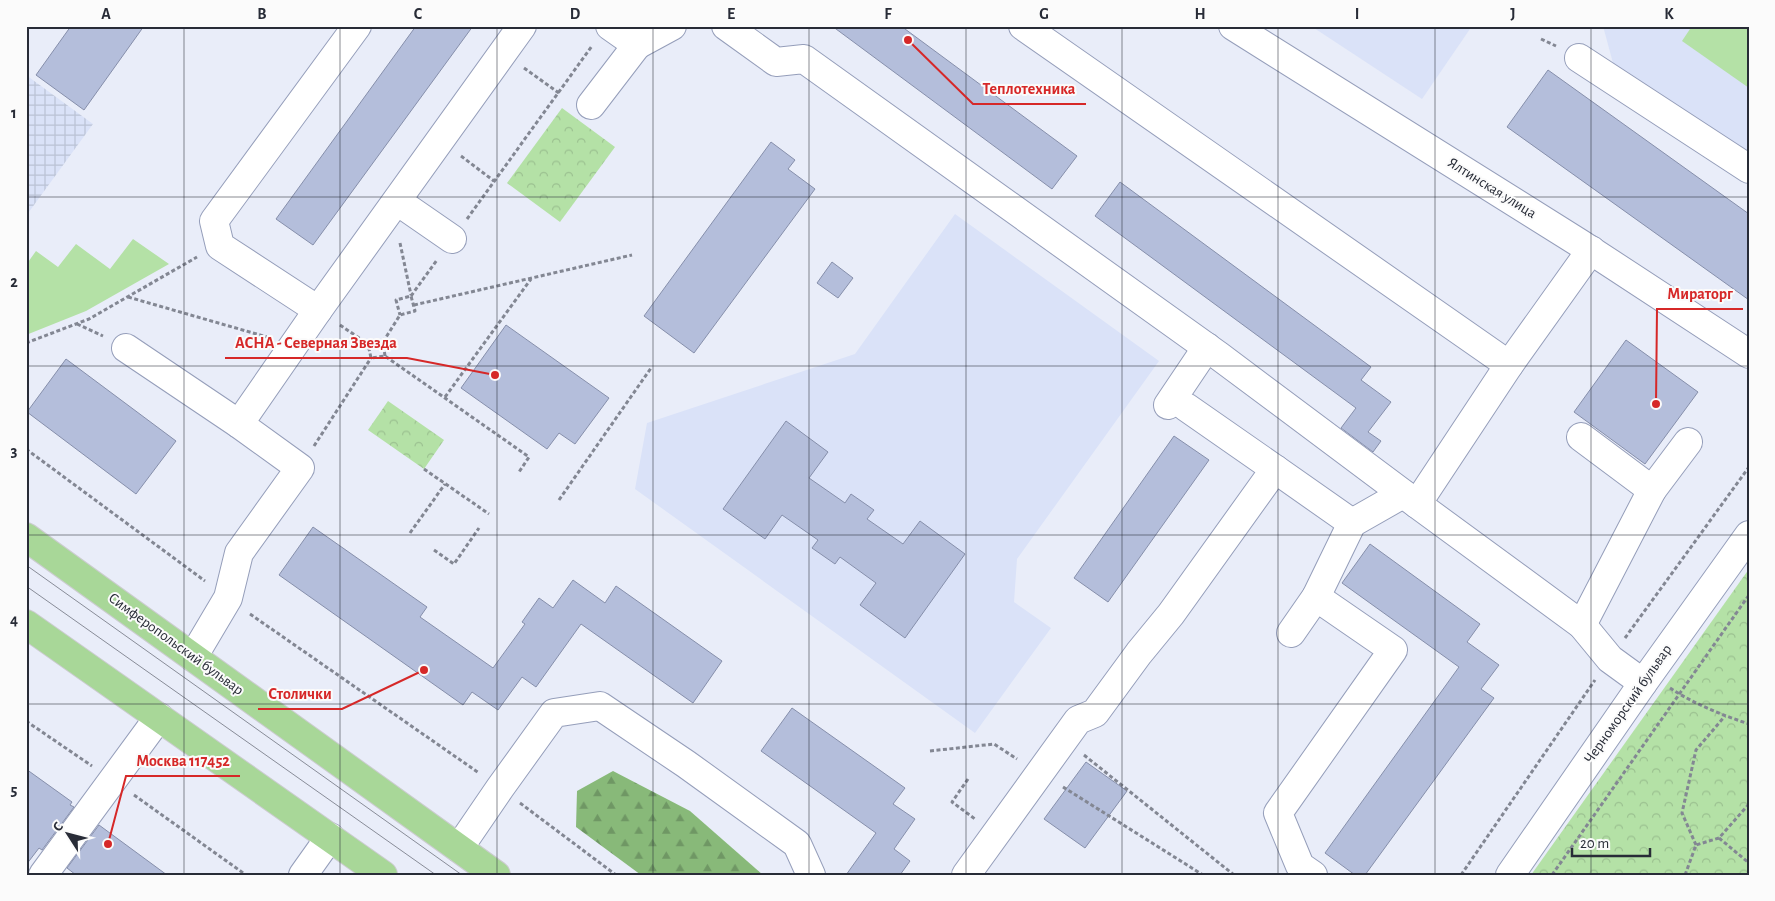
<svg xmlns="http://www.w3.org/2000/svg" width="1775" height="901" font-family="'Alegreya Sans',sans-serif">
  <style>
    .built { fill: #dae2f8 }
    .industrial { fill: url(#industrial-grid) }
    .grass { fill: #b4e1a6 }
    .forest { fill: url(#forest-firs) }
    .park { fill: url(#park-crowns) }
    .building { fill: #b4bedb; stroke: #868fab }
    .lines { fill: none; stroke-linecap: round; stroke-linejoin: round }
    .minor-casing { stroke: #959eba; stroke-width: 30 }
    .major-casing { stroke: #cbcccf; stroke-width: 30 }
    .path { stroke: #838793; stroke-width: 3; stroke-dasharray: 4 2.5; stroke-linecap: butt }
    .minor { stroke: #fff; stroke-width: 28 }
    .major { stroke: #a8d798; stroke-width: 28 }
    .tram { stroke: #888c98; stroke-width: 1 }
    .grid { fill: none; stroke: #282c37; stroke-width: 1; stroke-opacity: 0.55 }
    .labels { text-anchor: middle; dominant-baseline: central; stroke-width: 4; stroke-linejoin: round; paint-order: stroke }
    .street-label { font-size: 15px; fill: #282c37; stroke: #fbfbfb }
    .leader { fill: none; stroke: #d62828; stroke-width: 2 }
    .callout-dot { fill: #d62828; stroke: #fbfbfb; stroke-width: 2 }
    .callout-label { font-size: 16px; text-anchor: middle; font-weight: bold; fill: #d62828; stroke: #fbfbfb; stroke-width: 4; stroke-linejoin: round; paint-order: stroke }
    .neatline { fill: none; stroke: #282c37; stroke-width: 2 }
    .grid-label { font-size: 16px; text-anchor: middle; font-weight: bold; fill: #282c37 }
  </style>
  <defs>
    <pattern id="industrial-grid" width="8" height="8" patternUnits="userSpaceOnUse" patternTransform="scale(1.25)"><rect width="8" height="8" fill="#dae2f8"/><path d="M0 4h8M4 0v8" fill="none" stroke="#bbc2d5"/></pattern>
    <pattern id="forest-firs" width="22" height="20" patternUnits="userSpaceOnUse" patternTransform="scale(1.25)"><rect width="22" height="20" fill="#88b979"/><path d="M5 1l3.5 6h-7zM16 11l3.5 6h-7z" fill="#6f9764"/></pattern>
    <pattern id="park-crowns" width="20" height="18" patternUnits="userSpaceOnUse" patternTransform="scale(1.25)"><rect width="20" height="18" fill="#b4e1a6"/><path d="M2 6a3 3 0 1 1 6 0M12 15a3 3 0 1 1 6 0" fill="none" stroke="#9bc190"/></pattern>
  </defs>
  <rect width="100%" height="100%" fill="#e9edf9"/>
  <g class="built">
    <polygon points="1311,26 1472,26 1422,99"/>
    <polygon points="1603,26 1749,26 1749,158 1613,63"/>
    <polygon points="955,214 1159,361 1017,559 1014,602 1051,628 975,733 635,489 647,423 855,354"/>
  </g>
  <polygon class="industrial" points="26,75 93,124 26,216"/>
  <g class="grass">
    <polygon points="1692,26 1749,26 1749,88 1682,41"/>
    <polygon points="133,239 169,264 86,311 26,335 26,265 36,251 58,267 76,244 110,269"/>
  </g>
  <polygon class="forest" points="613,771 690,811 763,875 641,875 576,827 577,791"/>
  <g class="park">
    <polygon points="562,108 615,147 560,222 507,183"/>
    <polygon points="388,401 444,440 424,469 368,430"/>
    <polygon points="1749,569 1749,875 1531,875"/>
  </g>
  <g class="building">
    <polygon points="71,26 144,26 84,110 36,75"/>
    <polygon points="416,26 473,26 313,245 276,219"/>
    <polygon points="832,26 901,26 1077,156 1052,189"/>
    <polygon points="1548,70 1749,214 1749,300 1507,127"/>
    <polygon points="771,142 795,160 788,169 815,189 694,353 644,316"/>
    <polygon points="1120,182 1371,367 1361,380 1391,402 1368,432 1381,441 1373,452 1341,428 1356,408 1095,216"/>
    <polygon points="832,262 853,278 838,298 817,283"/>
    <polygon points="506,325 609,398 575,444 559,433 547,449 461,388"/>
    <polygon points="1626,340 1698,392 1645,464 1574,412"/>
    <polygon points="66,359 176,441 136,494 27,412"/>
    <polygon points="786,421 828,452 809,478 845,503 851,494 874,510 867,519 903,544 920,521 965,554 905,638 860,605 876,583 840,557 835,564 812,548 818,540 782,515 765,539 723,509"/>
    <polygon points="1174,436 1209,460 1108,602 1074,578"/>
    <polygon points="313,527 427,607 420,617 493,668 525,624 522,622 539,598 553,608 573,580 605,603 616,586 722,661 693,703 581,624 536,687 522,677 498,710 472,692 463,705 279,575"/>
    <polygon points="1370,544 1480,624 1467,642 1499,665 1481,689 1494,698 1365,875 1355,875 1325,853 1459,667 1342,583"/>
    <polygon points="792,708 905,788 893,804 915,819 894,849 910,861 900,875 846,875 876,833 761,751"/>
    <polygon points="1086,762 1127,791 1085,848 1044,819"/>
    <polygon points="26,769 72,802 70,805 74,807 42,850 39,848 26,865"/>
    <polygon points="99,825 167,875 76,875 67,868"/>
  </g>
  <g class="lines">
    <defs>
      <g id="minor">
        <polyline points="610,26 637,45 672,26"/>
        <polyline points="726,26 776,62 804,59 1219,356 1417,504 1582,625 1610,659 1643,683"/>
        <polyline points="1023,26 1509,365"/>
        <polyline points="1233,26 1581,244 1749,354"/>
        <polyline points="1579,58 1749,169"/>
        <polyline points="591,105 637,45"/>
        <polyline points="397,201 452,239"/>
        <polyline points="318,310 220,246 214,221 357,26"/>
        <polyline points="126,348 239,424"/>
        <polyline points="1168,405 1207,347"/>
        <polyline points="1581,437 1652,490 1582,625"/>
        <polyline points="1275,469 1352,523"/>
        <polyline points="1652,490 1688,442"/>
        <polyline points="1417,504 1509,365 1591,250"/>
        <polyline points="1291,633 1316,597 1352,523 1403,494"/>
        <polyline points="193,657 228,598 239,553 300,468 239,424 318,310 522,26"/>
        <polyline points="459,848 500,788 554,713 600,706 686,764 797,844 811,875"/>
        <polyline points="43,875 159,717"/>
        <polyline points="303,875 330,837"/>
        <polyline points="966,875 1078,720 1095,713 1139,653 1171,614 1275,469 1186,407"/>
        <polyline points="1313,875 1300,866 1278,813 1393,650 1316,597"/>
        <polyline points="1510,875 1643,683 1749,535"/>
      </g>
      <g id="major">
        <polyline points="26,537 496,875"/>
        <polyline points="26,624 383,875"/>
      </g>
    </defs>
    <use href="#minor" class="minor-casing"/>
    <use href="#major" class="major-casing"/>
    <g class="path">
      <polyline points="1541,39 1556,46"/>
      <polyline points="524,68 559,93"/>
      <polyline points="461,156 494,181"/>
      <polyline points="467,219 592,46"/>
      <polyline points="400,243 411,295"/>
      <polyline points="411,296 437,260"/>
      <polyline points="128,297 267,337"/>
      <polyline points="414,305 632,255"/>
      <polyline points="77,324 103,336"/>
      <polyline points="340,325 368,344"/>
      <polyline points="383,342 400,315 415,311 411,296 396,300 400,315"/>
      <polyline points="26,343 89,319 197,257"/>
      <polyline points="385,356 383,342 368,344 371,358 385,356 529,457 519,472"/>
      <polyline points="445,397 531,279"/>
      <polyline points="314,446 371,358"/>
      <polyline points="26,449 205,581"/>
      <polyline points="424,469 489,514"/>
      <polyline points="559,500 651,368"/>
      <polyline points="410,533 445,484"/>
      <polyline points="434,550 454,564 479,528"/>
      <polyline points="250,614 479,773"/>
      <polyline points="1625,638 1749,467"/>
      <path d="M1670,688C1694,704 1722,715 1749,724"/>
      <polyline points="26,721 92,766"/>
      <polyline points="930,751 994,744 1017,759"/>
      <polyline points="1084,755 1234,875"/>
      <polyline points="968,779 952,802 975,819"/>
      <polyline points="1063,787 1203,875"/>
      <polyline points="134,795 246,875"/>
      <polyline points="520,803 616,875"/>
      <polyline points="1719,838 1749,863"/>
      <polyline points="1696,845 1682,813 1696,750 1725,716"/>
      <polyline points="1461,875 1595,680"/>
      <polyline points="1552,875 1749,595"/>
      <polyline points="1685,875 1696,845 1719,838 1749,804"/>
    </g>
    <use href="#minor" class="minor"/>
    <use href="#major" class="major"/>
    <g class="tram">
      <polyline points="26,565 462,875"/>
      <polyline points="26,586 436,875"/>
    </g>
  </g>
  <path class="grid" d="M184,26V875M340,26V875M497,26V875M653,26V875M809,26V875M966,26V875M1122,26V875M1278,26V875M1435,26V875M1591,26V875M26,197H1749M26,366H1749M26,535H1749M26,704H1749"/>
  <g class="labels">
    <g class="street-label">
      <text transform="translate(1492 188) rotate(32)">Ялтинская улица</text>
      <text transform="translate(176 644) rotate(36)">Симферопольский бульвар</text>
      <text transform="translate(1628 704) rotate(-55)">Черноморский бульвар</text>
    </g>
  </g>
  <path class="leader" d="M908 40L973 104H1086M1656 404L1657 309H1743M495 375L407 358H225M424 670L342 709H258M108 844L126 776H240"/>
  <g class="callout-dot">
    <circle cx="908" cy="40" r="5"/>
    <circle cx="1656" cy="404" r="5"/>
    <circle cx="495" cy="375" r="5"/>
    <circle cx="424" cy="670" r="5"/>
    <circle cx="108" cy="844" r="5"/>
  </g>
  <g class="callout-label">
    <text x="1029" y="94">Теплотехника</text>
    <text x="1700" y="299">Мираторг</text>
    <text x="316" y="348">АСНА - Северная Звезда</text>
    <text x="300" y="699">Столички</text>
    <text x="183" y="766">Москва 117452</text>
  </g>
  <rect width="1775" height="901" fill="none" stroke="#fbfbfb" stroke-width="55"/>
  <g transform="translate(68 834) rotate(306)" stroke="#fbfbfb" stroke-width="4" paint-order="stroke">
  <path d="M0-4L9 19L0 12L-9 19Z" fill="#282c37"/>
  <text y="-8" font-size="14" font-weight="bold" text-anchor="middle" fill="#282c37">С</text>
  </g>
  <path d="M1572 848v8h78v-8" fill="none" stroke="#282c37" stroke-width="2.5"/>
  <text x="1580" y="848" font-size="15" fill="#282c37" stroke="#fbfbfb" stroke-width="4" paint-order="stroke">20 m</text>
  <rect x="28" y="28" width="1720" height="846" class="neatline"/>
  <g class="grid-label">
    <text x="106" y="19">A</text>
    <text x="262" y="19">B</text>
    <text x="418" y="19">C</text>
    <text x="575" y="19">D</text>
    <text x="731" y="19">E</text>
    <text x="888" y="19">F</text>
    <text x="1044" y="19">G</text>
    <text x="1200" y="19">H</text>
    <text x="1357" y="19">I</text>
    <text x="1513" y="19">J</text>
    <text x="1669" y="19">K</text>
    <text x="14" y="118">1</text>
    <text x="14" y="287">2</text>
    <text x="14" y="456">3</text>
    <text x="14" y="625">4</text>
    <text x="14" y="795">5</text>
  </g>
</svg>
